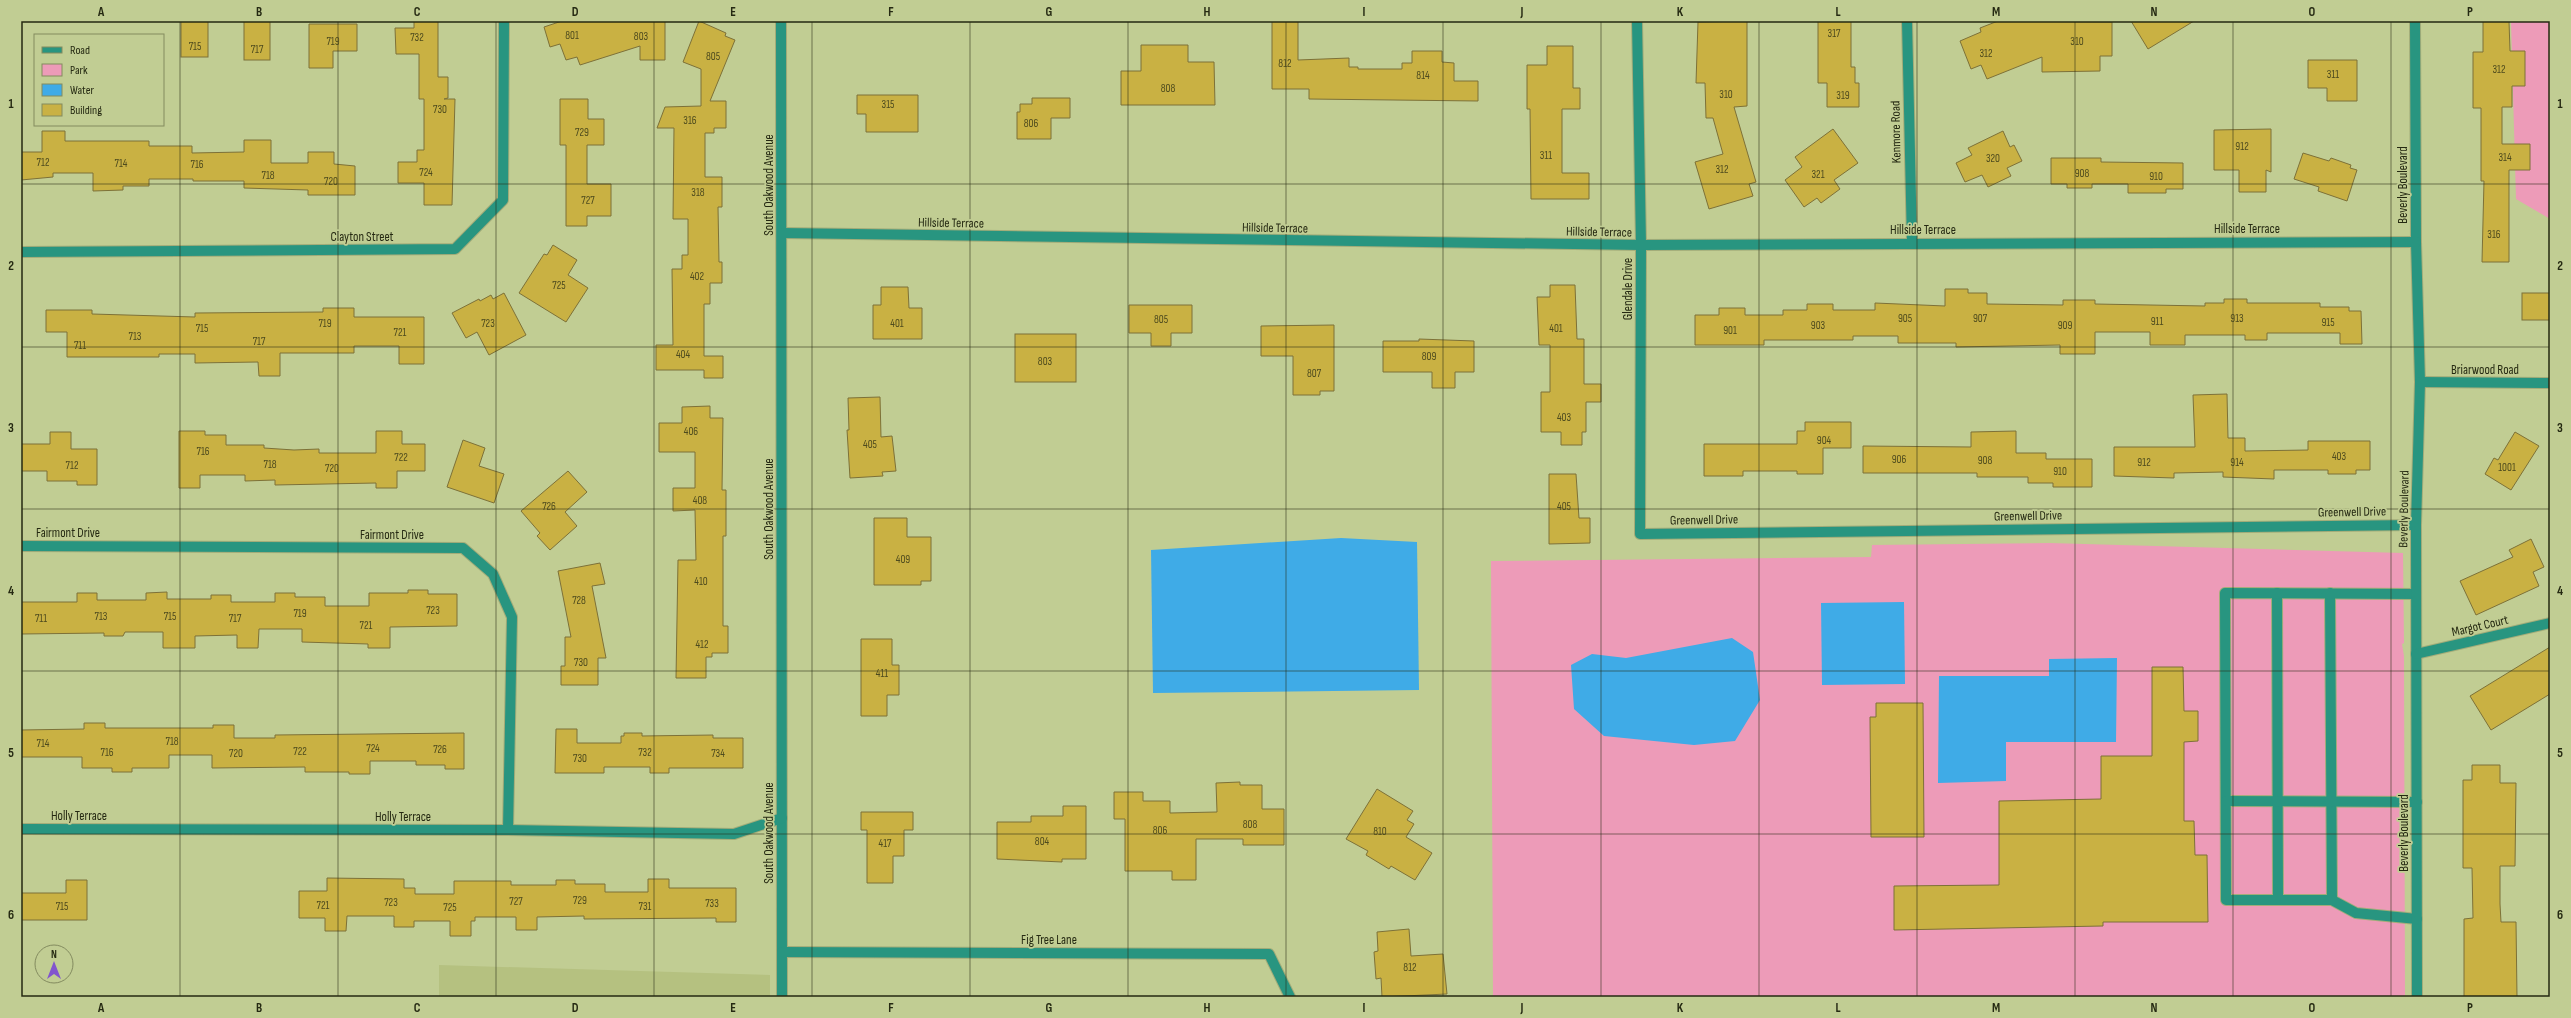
<svg xmlns="http://www.w3.org/2000/svg" width="2571" height="1018" font-family="'Sofia Sans Condensed',sans-serif">
  <style>
    .built { fill: #b5c180 }
    .green { fill: #ed9bb8 }
    .water { fill: #3fabe7 }
    .building { fill: #c9b143; stroke: #7d7138 }
    .lines { fill: none; stroke-linecap: round; stroke-linejoin: round }
    .lane-casing { stroke: #a2ac79; stroke-width: 12 }
    .street-casing { stroke: #a2ac79; stroke-width: 12 }
    .lane { stroke: #289580; stroke-width: 10 }
    .street { stroke: #289580; stroke-width: 10 }
    .grid { fill: none; stroke: #252912; stroke-width: 1; stroke-opacity: 0.55 }
    .labels { text-anchor: middle; dominant-baseline: central; stroke-width: 3.5; stroke-linejoin: round; paint-order: stroke }
    .number-label { font-size: 11px; fill: #4e4b1e }
    .street-label { font-size: 13px; fill: #252912; stroke: #c1cd93 }
    .neatline { fill: none; stroke: #252912; stroke-width: 1.5 }
    .grid-label { font-size: 13px; text-anchor: middle; font-weight: bold; fill: #252912 }
  </style>
  <rect width="100%" height="100%" fill="#c1cd93"/>
  <polygon class="built" points="439,965 770,975 770,997 439,997"/>
  <g class="green">
    <polygon points="2511,21 2550,21 2550,219 2516,199"/>
    <polygon points="2049,543 2403,553 2404,643 2402,644 2404,656 2405,997 1493,997 1491,561 1871,557 1872,545"/>
  </g>
  <g class="water">
    <polygon points="1341,538 1417,542 1419,690 1153,693 1151,550"/>
    <polygon points="1904,602 1905,684 1822,685 1821,603"/>
    <polygon points="1732,638 1753,652 1760,700 1735,741 1694,745 1604,736 1574,709 1571,665 1592,654 1626,658"/>
    <polygon points="2117,658 2116,742 2006,742 2006,781 1938,783 1939,676 2049,676 2049,659"/>
  </g>
  <g class="building">
    <rect x="181" y="21" width="27" height="36"/>
    <rect x="244" y="21" width="26" height="39"/>
    <polygon points="414,21 438,21 438,77 448,77 448,98 444,99 455,99 452,205 424,205 424,183 398,183 398,162 417,162 417,150 424,150 424,99 419,99 419,54 396,54 395,28 414,28"/>
    <polygon points="562,21 665,21 665,60 640,60 640,46 580,65 577,57 566,60 560,44 550,47 544,27"/>
    <polygon points="699,21 726,33 725,36 735,40 710,101 726,101 726,128 714,128 714,133 705,133 705,177 722,177 722,207 718,207 719,262 722,262 722,283 710,283 710,304 704,304 704,356 723,356 723,378 704,378 704,370 656,370 656,345 673,345 672,269 682,269 682,255 688,255 688,219 673,219 674,128 657,128 665,107 701,106 701,69 683,62"/>
    <polygon points="1272,21 1298,21 1298,60 1349,58 1349,67 1358,67 1358,69 1402,69 1402,63 1412,63 1412,51 1442,51 1442,62 1454,63 1454,81 1478,81 1478,101 1309,99 1309,89 1272,89"/>
    <polygon points="1747,21 1747,106 1734,107 1756,182 1749,184 1753,196 1709,209 1695,162 1723,154 1713,118 1706,118 1705,83 1696,83 1698,22"/>
    <polygon points="1818,21 1851,21 1851,67 1855,67 1855,83 1859,83 1859,107 1827,107 1827,83 1818,83"/>
    <polygon points="1998,21 2112,22 2112,56 2100,56 2100,71 2042,72 2042,57 1987,79 1981,65 1971,69 1960,41 1981,32 1980,28"/>
    <polygon points="2131,21 2194,21 2148,49"/>
    <polygon points="2483,21 2509,21 2510,51 2525,51 2525,86 2512,86 2512,107 2502,107 2502,144 2530,144 2530,170 2509,170 2509,262 2482,262 2484,181 2481,181 2481,108 2473,108 2473,52 2483,52"/>
    <polygon points="309,24 357,24 357,51 333,51 333,68 309,68"/>
    <polygon points="1141,45 1188,45 1188,62 1214,62 1215,105 1121,105 1121,71 1141,71"/>
    <polygon points="1547,46 1573,46 1573,88 1580,88 1580,109 1562,109 1562,173 1589,173 1589,199 1531,199 1530,109 1527,109 1527,65 1547,65"/>
    <polygon points="2308,60 2357,60 2357,101 2327,101 2327,88 2308,88"/>
    <polygon points="857,95 918,95 918,132 866,132 866,114 857,114"/>
    <polygon points="1032,98 1070,98 1070,118 1051,118 1051,139 1017,139 1017,112 1020,112 1020,104 1032,104"/>
    <polygon points="560,99 588,99 588,119 604,119 604,145 587,145 587,184 611,184 611,216 587,216 587,226 566,226 566,145 560,145"/>
    <polygon points="1833,129 1858,163 1834,180 1840,189 1821,203 1817,198 1804,207 1785,180 1802,167 1795,157"/>
    <polygon points="2271,129 2271,172 2266,170 2266,192 2239,192 2239,170 2214,170 2214,130"/>
    <polygon points="42,131 65,131 65,141 149,141 149,146 192,146 192,153 244,152 244,140 271,140 271,163 308,163 308,152 334,152 334,164 355,166 355,195 308,195 308,190 244,188 244,181 193,181 193,179 149,179 149,186 123,186 123,190 93,191 93,173 53,173 53,177 21,180 21,152 42,152"/>
    <polygon points="2003,131 2010,147 2014,145 2022,161 2007,168 2011,176 1988,187 1982,175 1965,182 1956,163 1972,155 1968,148"/>
    <polygon points="2303,153 2329,161 2331,158 2351,165 2350,168 2357,170 2347,201 2318,191 2319,187 2294,179"/>
    <polygon points="2051,158 2101,158 2101,162 2183,163 2183,189 2166,189 2166,193 2128,193 2128,184 2092,184 2092,188 2067,188 2067,184 2051,184"/>
    <polygon points="553,245 577,260 568,275 588,288 566,322 519,293 544,254 547,255"/>
    <polygon points="1550,285 1575,285 1577,339 1584,339 1584,384 1601,384 1601,402 1586,402 1586,432 1582,432 1582,445 1561,445 1561,432 1541,432 1541,392 1550,392 1550,345 1539,345 1537,297 1550,297"/>
    <polygon points="881,287 908,287 909,308 922,308 922,339 873,339 873,305 881,305"/>
    <polygon points="1945,289 1968,289 1968,293 1987,293 1987,304 2063,305 2063,300 2095,300 2095,304 2205,306 2205,303 2224,303 2224,299 2247,299 2247,303 2320,303 2320,307 2349,307 2349,311 2361,311 2362,344 2340,344 2340,333 2267,333 2267,340 2245,340 2245,335 2185,335 2185,345 2150,345 2150,332 2095,332 2095,354 2060,354 2060,345 1956,347 1956,343 1898,343 1898,336 1853,336 1853,340 1764,340 1764,345 1695,345 1695,315 1719,315 1719,308 1745,308 1745,315 1783,315 1783,310 1807,310 1807,304 1833,304 1833,310 1875,310 1875,303 1945,306"/>
    <polygon points="504,293 526,335 489,355 477,332 466,338 452,313 479,299 480,301 491,295 493,299"/>
    <rect x="2522" y="293" width="28" height="27"/>
    <polygon points="1129,305 1192,305 1192,333 1171,333 1171,346 1151,346 1151,333 1129,333"/>
    <polygon points="323,308 354,308 354,317 424,317 424,364 399,364 399,346 354,346 354,353 280,353 280,376 259,376 258,362 195,363 195,354 159,354 159,357 67,357 67,332 46,332 46,310 92,310 92,314 195,317 195,313 323,312"/>
    <polygon points="1334,325 1334,391 1320,391 1320,395 1293,395 1293,356 1261,356 1261,326"/>
    <rect x="1015" y="334" width="61" height="48"/>
    <polygon points="1419,339 1474,341 1474,372 1455,372 1455,388 1432,388 1432,372 1383,372 1383,341 1419,341"/>
    <polygon points="2227,394 2228,438 2245,438 2245,451 2308,450 2308,441 2370,441 2370,470 2356,470 2356,474 2328,474 2328,470 2274,470 2274,479 2223,477 2223,472 2174,473 2174,478 2114,476 2114,447 2195,447 2193,395"/>
    <polygon points="880,397 881,437 892,436 896,471 882,472 883,476 850,478 847,430 849,430 848,398"/>
    <polygon points="710,406 710,418 723,418 722,490 726,490 726,536 723,536 723,626 728,626 728,653 712,653 712,657 706,657 706,678 676,678 678,560 696,560 695,510 673,511 673,488 695,488 695,452 659,452 659,423 682,423 682,407"/>
    <polygon points="1805,422 1851,422 1851,448 1823,448 1823,474 1797,474 1797,471 1743,471 1743,476 1704,476 1704,444 1797,444 1797,431 1805,431"/>
    <polygon points="179,431 205,431 205,435 226,435 226,445 264,445 264,448 294,450 319,449 319,453 376,453 376,431 402,431 402,444 425,444 425,471 397,471 397,488 376,488 376,483 275,485 275,480 245,481 245,475 200,475 200,488 179,488"/>
    <polygon points="2016,431 2016,453 2046,453 2046,459 2092,459 2092,487 2053,487 2053,483 2028,483 2028,477 1977,477 1977,473 1863,473 1863,446 1971,447 1971,432"/>
    <polygon points="50,432 71,432 71,449 97,449 97,485 77,485 77,481 47,481 47,471 21,471 21,444 50,444"/>
    <polygon points="2515,432 2539,446 2511,490 2485,474 2494,458 2498,460"/>
    <polygon points="463,440 485,448 479,466 504,474 494,503 447,487"/>
    <polygon points="568,471 587,492 565,512 577,526 550,550 537,536 540,533 521,511"/>
    <polygon points="1549,474 1576,474 1579,518 1590,518 1590,543 1549,544"/>
    <polygon points="874,518 907,518 907,537 931,537 931,581 921,581 921,585 874,585"/>
    <polygon points="2531,539 2544,567 2533,572 2539,586 2476,615 2460,581 2513,557 2509,550"/>
    <polygon points="600,563 605,584 592,586 606,658 598,658 598,685 561,685 561,666 565,666 565,637 571,637 558,571"/>
    <polygon points="408,590 428,590 428,594 457,594 457,626 390,627 390,648 368,648 368,644 302,642 302,629 259,629 258,648 237,648 237,635 195,636 195,648 163,648 163,632 125,632 123,636 104,636 104,633 21,634 21,602 77,602 77,593 97,593 97,600 146,600 146,593 167,592 167,599 211,599 211,595 231,595 231,602 275,602 275,593 295,593 295,597 325,597 325,606 369,606 369,593 408,593"/>
    <polygon points="861,639 892,639 892,665 899,665 899,695 887,695 887,716 861,716"/>
    <polygon points="2550,647 2550,694 2491,730 2470,696"/>
    <polygon points="2152,667 2183,667 2184,711 2198,711 2198,741 2184,742 2184,821 2194,821 2195,855 2207,855 2208,922 2103,922 2103,926 1894,930 1894,886 1999,885 1999,801 2101,799 2101,756 2152,756"/>
    <polygon points="1876,703 1923,703 1924,837 1871,837 1870,717 1876,717"/>
    <polygon points="84,723 105,723 105,728 213,728 213,725 234,725 234,738 275,738 275,735 464,733 464,769 445,769 445,765 416,765 416,761 370,761 370,774 349,774 349,772 305,772 305,767 212,768 212,755 169,755 169,768 132,768 132,772 112,772 112,768 82,768 82,757 21,757 21,730 84,729"/>
    <polygon points="556,729 577,729 577,743 621,743 621,736 624,736 624,733 642,733 642,736 713,735 713,738 743,738 743,768 669,768 669,773 650,773 650,767 604,767 604,773 555,773"/>
    <polygon points="2472,765 2500,765 2500,783 2516,783 2515,866 2500,866 2500,904 2501,922 2516,922 2517,997 2464,997 2464,919 2473,918 2472,868 2463,868 2463,780 2472,780"/>
    <polygon points="1240,782 1240,785 1262,785 1262,809 1284,809 1284,845 1243,845 1243,839 1196,839 1196,880 1172,880 1172,871 1125,871 1125,819 1114,819 1114,792 1143,792 1143,801 1170,801 1170,813 1217,812 1216,783"/>
    <polygon points="1377,789 1413,811 1407,820 1414,824 1406,837 1432,853 1415,880 1391,866 1389,869 1366,855 1368,851 1346,839"/>
    <polygon points="1063,806 1086,806 1086,859 1062,859 1062,862 997,859 997,822 1031,822 1031,816 1063,816"/>
    <polygon points="861,812 913,812 913,830 904,830 904,856 893,856 893,883 867,883 867,830 861,830"/>
    <polygon points="327,878 404,879 404,888 415,888 415,894 454,894 454,881 511,881 511,885 556,885 556,880 575,880 575,884 605,884 605,892 648,892 648,879 669,879 669,888 736,888 736,922 716,922 716,918 584,919 584,916 537,917 537,930 516,930 516,917 475,917 475,921 471,921 471,936 450,936 450,921 414,921 414,927 394,927 394,916 347,916 346,931 325,931 325,918 299,918 299,891 327,891"/>
    <polygon points="66,880 87,880 87,920 21,920 21,893 66,893"/>
    <polygon points="1409,929 1411,956 1443,954 1447,994 1382,997 1381,978 1376,979 1374,952 1378,951 1377,932"/>
  </g>
  <g class="lines">
    <defs>
      <g id="lane">
        <polyline points="2277,593 2278,900"/>
        <polyline points="2330,593 2332,900"/>
        <polyline points="2416,594 2225,593 2226,900 2332,900 2356,913 2417,919"/>
        <polyline points="2226,801 2417,802"/>
      </g>
      <g id="street">
        <polyline points="781,21 782,997"/>
        <polyline points="1637,21 1641,245 1640,534 2416,525"/>
        <polyline points="1907,21 1912,243"/>
        <polyline points="2415,21 2416,242 2420,382 2416,525 2417,997"/>
        <polyline points="782,233 1641,245 2416,242"/>
        <polyline points="21,252 455,249 503,200 504,21"/>
        <polyline points="2420,382 2550,383"/>
        <polyline points="21,546 463,548 493,574 512,617 508,830"/>
        <polyline points="2416,654 2550,623"/>
        <polyline points="21,829 508,830 734,834 782,818"/>
        <polyline points="782,952 1269,954 1290,997"/>
      </g>
    </defs>
    <use href="#lane" class="lane-casing"/>
    <use href="#street" class="street-casing"/>
    <use href="#lane" class="lane"/>
    <use href="#street" class="street"/>
  </g>
  <path class="grid" d="M180,21V997M338,21V997M496,21V997M654,21V997M812,21V997M970,21V997M1128,21V997M1286,21V997M1443,21V997M1601,21V997M1759,21V997M1917,21V997M2075,21V997M2233,21V997M2391,21V997M21,184H2550M21,347H2550M21,509H2550M21,671H2550M21,834H2550"/>
  <g class="labels">
    <g class="number-label">
      <text x="1834" y="33">317</text>
      <text x="572" y="35">801</text>
      <text x="641" y="36">803</text>
      <text x="417" y="37">732</text>
      <text x="333" y="41">719</text>
      <text x="2077" y="41">310</text>
      <text x="195" y="46">715</text>
      <text x="257" y="49">717</text>
      <text x="1986" y="53">312</text>
      <text x="713" y="56">805</text>
      <text x="1285" y="63">812</text>
      <text x="2499" y="69">312</text>
      <text x="2333" y="74">311</text>
      <text x="1423" y="75">814</text>
      <text x="1168" y="88">808</text>
      <text x="1726" y="94">310</text>
      <text x="1843" y="95">319</text>
      <text x="888" y="104">315</text>
      <text x="440" y="109">730</text>
      <text x="690" y="120">316</text>
      <text x="1031" y="123">806</text>
      <text x="582" y="132">729</text>
      <text x="2242" y="146">912</text>
      <text x="1546" y="155">311</text>
      <text x="2505" y="157">314</text>
      <text x="1993" y="158">320</text>
      <text x="43" y="162">712</text>
      <text x="121" y="163">714</text>
      <text x="197" y="164">716</text>
      <text x="1722" y="169">312</text>
      <text x="426" y="172">724</text>
      <text x="2082" y="173">908</text>
      <text x="1818" y="174">321</text>
      <text x="268" y="175">718</text>
      <text x="2156" y="176">910</text>
      <text x="331" y="181">720</text>
      <text x="698" y="192">318</text>
      <text x="588" y="200">727</text>
      <text x="2494" y="234">316</text>
      <text x="697" y="276">402</text>
      <text x="559" y="285">725</text>
      <text x="1905" y="318">905</text>
      <text x="1980" y="318">907</text>
      <text x="2237" y="318">913</text>
      <text x="1161" y="319">805</text>
      <text x="2157" y="321">911</text>
      <text x="2328" y="322">915</text>
      <text x="325" y="323">719</text>
      <text x="488" y="323">723</text>
      <text x="897" y="323">401</text>
      <text x="1818" y="325">903</text>
      <text x="2065" y="325">909</text>
      <text x="202" y="328">715</text>
      <text x="1556" y="328">401</text>
      <text x="1730" y="330">901</text>
      <text x="400" y="332">721</text>
      <text x="135" y="336">713</text>
      <text x="259" y="341">717</text>
      <text x="80" y="345">711</text>
      <text x="683" y="354">404</text>
      <text x="1429" y="356">809</text>
      <text x="1045" y="361">803</text>
      <text x="1314" y="373">807</text>
      <text x="1564" y="417">403</text>
      <text x="691" y="431">406</text>
      <text x="1824" y="440">904</text>
      <text x="870" y="444">405</text>
      <text x="203" y="451">716</text>
      <text x="2339" y="456">403</text>
      <text x="401" y="457">722</text>
      <text x="1899" y="459">906</text>
      <text x="1985" y="460">908</text>
      <text x="2144" y="462">912</text>
      <text x="2237" y="462">914</text>
      <text x="270" y="464">718</text>
      <text x="72" y="465">712</text>
      <text x="2507" y="467">1001</text>
      <text x="332" y="468">720</text>
      <text x="2060" y="471">910</text>
      <text x="700" y="500">408</text>
      <text x="549" y="506">726</text>
      <text x="1564" y="506">405</text>
      <text x="903" y="559">409</text>
      <text x="701" y="581">410</text>
      <text x="579" y="600">728</text>
      <text x="433" y="610">723</text>
      <text x="300" y="613">719</text>
      <text x="101" y="616">713</text>
      <text x="170" y="616">715</text>
      <text x="41" y="618">711</text>
      <text x="235" y="618">717</text>
      <text x="366" y="625">721</text>
      <text x="702" y="644">412</text>
      <text x="581" y="662">730</text>
      <text x="882" y="673">411</text>
      <text x="172" y="741">718</text>
      <text x="43" y="743">714</text>
      <text x="373" y="748">724</text>
      <text x="440" y="749">726</text>
      <text x="300" y="751">722</text>
      <text x="107" y="752">716</text>
      <text x="645" y="752">732</text>
      <text x="236" y="753">720</text>
      <text x="718" y="753">734</text>
      <text x="580" y="758">730</text>
      <text x="1250" y="824">808</text>
      <text x="1160" y="830">806</text>
      <text x="1380" y="831">810</text>
      <text x="1042" y="841">804</text>
      <text x="885" y="843">417</text>
      <text x="580" y="900">729</text>
      <text x="516" y="901">727</text>
      <text x="391" y="902">723</text>
      <text x="712" y="903">733</text>
      <text x="323" y="905">721</text>
      <text x="62" y="906">715</text>
      <text x="645" y="906">731</text>
      <text x="450" y="907">725</text>
      <text x="1410" y="967">812</text>
    </g>
    <g class="street-label">
      <text transform="translate(1896 132) rotate(-91)">Kenmore Road</text>
      <text transform="translate(769 185) rotate(-90)">South Oakwood Avenue</text>
      <text transform="translate(2403 185) rotate(-90)">Beverly Boulevard</text>
      <text transform="translate(951 223) rotate(1)">Hillside Terrace</text>
      <text transform="translate(1275 228) rotate(1)">Hillside Terrace</text>
      <text x="2247" y="229">Hillside Terrace</text>
      <text x="1923" y="230">Hillside Terrace</text>
      <text transform="translate(1599 232) rotate(1)">Hillside Terrace</text>
      <text x="362" y="237">Clayton Street</text>
      <text transform="translate(1628 289) rotate(-90)">Glendale Drive</text>
      <text x="2485" y="370">Briarwood Road</text>
      <text transform="translate(769 509) rotate(-90)">South Oakwood Avenue</text>
      <text transform="translate(2404 509) rotate(-89)">Beverly Boulevard</text>
      <text transform="translate(2352 512) rotate(-1)">Greenwell Drive</text>
      <text transform="translate(2028 516) rotate(-1)">Greenwell Drive</text>
      <text transform="translate(1704 520) rotate(-1)">Greenwell Drive</text>
      <text x="68" y="533">Fairmont Drive</text>
      <text x="392" y="535">Fairmont Drive</text>
      <text transform="translate(2480 626) rotate(-13)">Margot Court</text>
      <text x="79" y="816">Holly Terrace</text>
      <text x="403" y="817">Holly Terrace</text>
      <text transform="translate(769 833) rotate(-90)">South Oakwood Avenue</text>
      <text transform="translate(2404 833) rotate(-90)">Beverly Boulevard</text>
      <text x="1049" y="940">Fig Tree Lane</text>
    </g>
  </g>
  <rect width="2571" height="1018" fill="none" stroke="#c1cd93" stroke-width="44"/>
  <rect x="34" y="34" width="130" height="92" fill="#c1cd93" stroke="#838b5f"/>
  <rect x="42" y="47" width="20" height="6" fill="#289580" stroke="#838b5f"/>
  <text x="70" y="54" font-size="12" fill="#252912">Road</text>
  <rect x="42" y="64" width="20" height="12" fill="#ed9bb8" stroke="#838b5f"/>
  <text x="70" y="74" font-size="12" fill="#252912">Park</text>
  <rect x="42" y="84" width="20" height="12" fill="#3fabe7" stroke="#838b5f"/>
  <text x="70" y="94" font-size="12" fill="#252912">Water</text>
  <rect x="42" y="104" width="20" height="12" fill="#c9b143" stroke="#838b5f"/>
  <text x="70" y="114" font-size="12" fill="#252912">Building</text>
  <g transform="translate(54 964)"><circle r="19" fill="#c1cd93" stroke="#838b5f"/>
  <path d="M0-3L7 15L0 10L-7 15Z" fill="#8255ce"/>
  <text y="-6" font-size="11" font-weight="bold" text-anchor="middle" fill="#252912">N</text>
  </g>
  <rect x="22" y="22" width="2527" height="974" class="neatline"/>
  <g class="grid-label">
    <text x="101" y="16">A</text>
    <text x="259" y="16">B</text>
    <text x="417" y="16">C</text>
    <text x="575" y="16">D</text>
    <text x="733" y="16">E</text>
    <text x="891" y="16">F</text>
    <text x="1049" y="16">G</text>
    <text x="1207" y="16">H</text>
    <text x="1364" y="16">I</text>
    <text x="1522" y="16">J</text>
    <text x="1680" y="16">K</text>
    <text x="1838" y="16">L</text>
    <text x="1996" y="16">M</text>
    <text x="2154" y="16">N</text>
    <text x="2312" y="16">O</text>
    <text x="2470" y="16">P</text>
    <text x="11" y="108">1</text>
    <text x="2560" y="108">1</text>
    <text x="11" y="270">2</text>
    <text x="2560" y="270">2</text>
    <text x="11" y="432">3</text>
    <text x="2560" y="432">3</text>
    <text x="11" y="595">4</text>
    <text x="2560" y="595">4</text>
    <text x="11" y="757">5</text>
    <text x="2560" y="757">5</text>
    <text x="11" y="919">6</text>
    <text x="2560" y="919">6</text>
    <text x="101" y="1012">A</text>
    <text x="259" y="1012">B</text>
    <text x="417" y="1012">C</text>
    <text x="575" y="1012">D</text>
    <text x="733" y="1012">E</text>
    <text x="891" y="1012">F</text>
    <text x="1049" y="1012">G</text>
    <text x="1207" y="1012">H</text>
    <text x="1364" y="1012">I</text>
    <text x="1522" y="1012">J</text>
    <text x="1680" y="1012">K</text>
    <text x="1838" y="1012">L</text>
    <text x="1996" y="1012">M</text>
    <text x="2154" y="1012">N</text>
    <text x="2312" y="1012">O</text>
    <text x="2470" y="1012">P</text>
  </g>
</svg>
